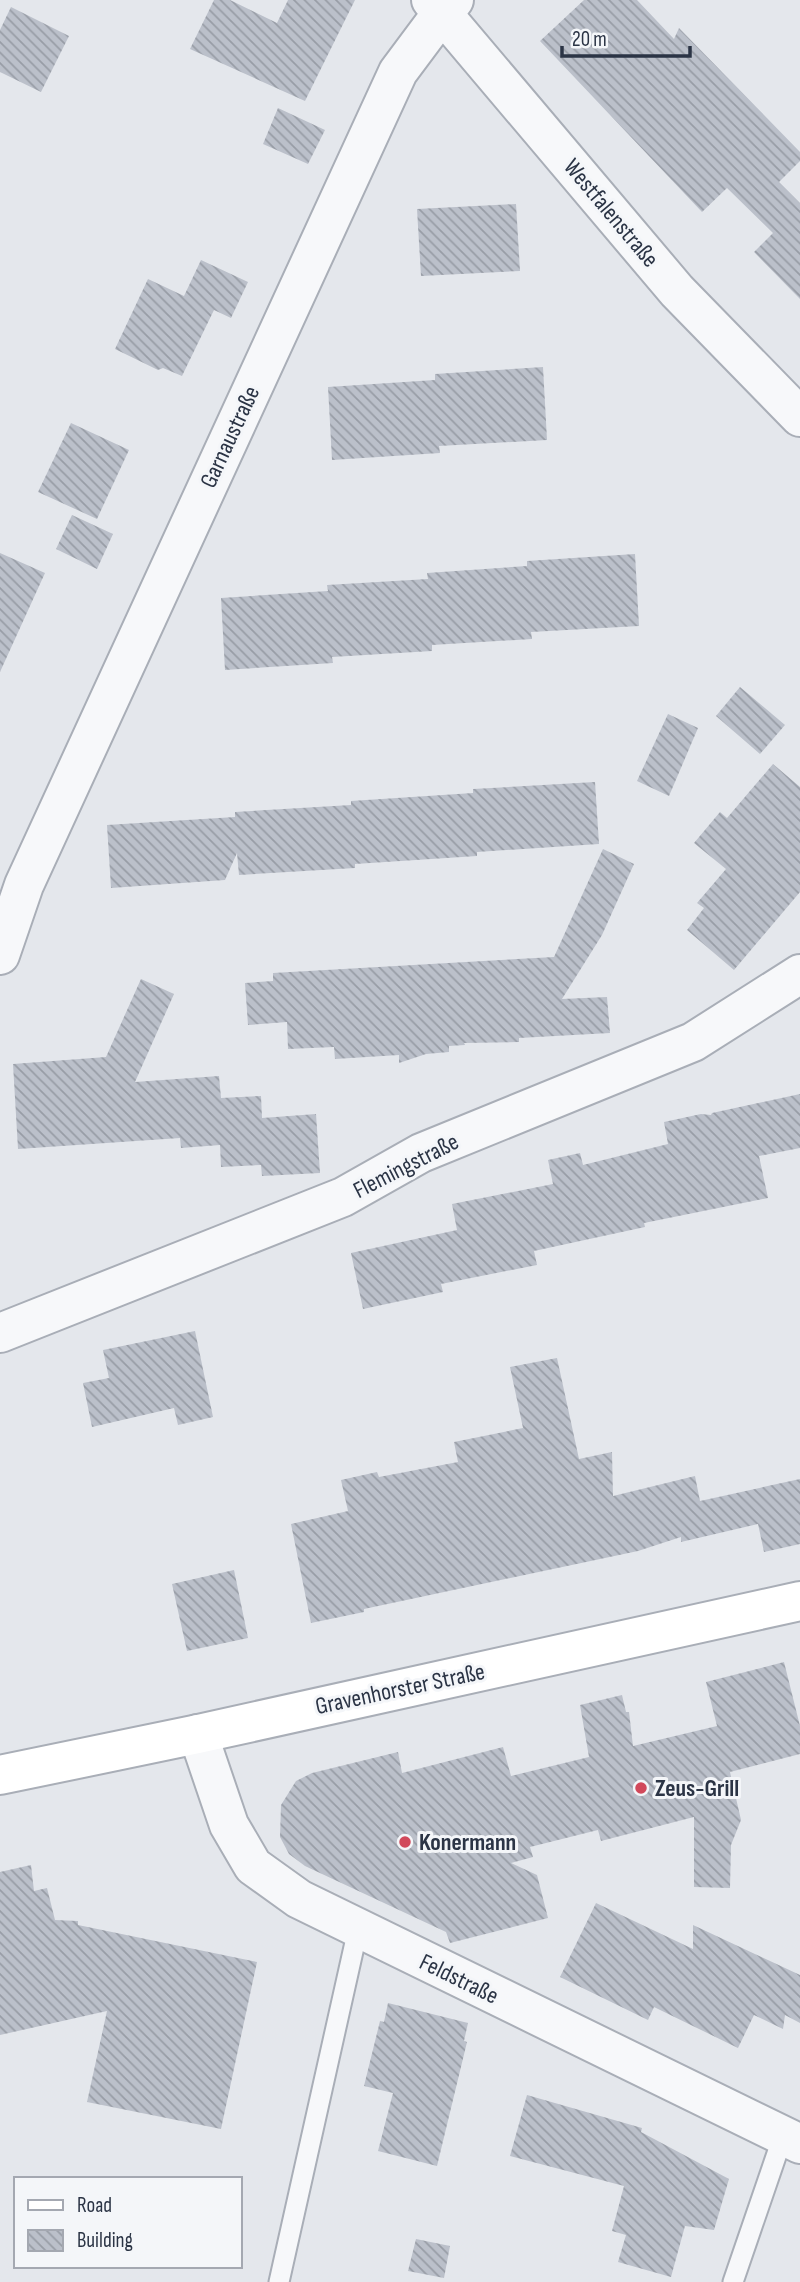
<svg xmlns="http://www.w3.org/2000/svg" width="800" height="2282" font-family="'Sofia Sans Condensed',sans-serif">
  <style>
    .building { fill: url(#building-back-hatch) }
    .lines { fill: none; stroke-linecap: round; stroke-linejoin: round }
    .service-casing { stroke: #a9aeb7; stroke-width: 23 }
    .minor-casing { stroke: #a9aeb7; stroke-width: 42 }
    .secondary-casing { stroke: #a9aeb7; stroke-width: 42 }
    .service { stroke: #f7f8fa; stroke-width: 19 }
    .minor { stroke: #f7f8fa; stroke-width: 38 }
    .secondary { stroke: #fff; stroke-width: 38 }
    .poi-dot { fill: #d1495b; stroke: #f4f6f9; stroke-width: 2.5 }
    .labels { text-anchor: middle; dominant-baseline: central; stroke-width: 6; stroke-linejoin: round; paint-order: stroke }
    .street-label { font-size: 24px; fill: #2b3445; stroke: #f4f6f9 }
    .poi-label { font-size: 24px; font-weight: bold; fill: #2b3445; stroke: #f4f6f9; text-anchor: start }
  </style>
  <defs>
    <pattern id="building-back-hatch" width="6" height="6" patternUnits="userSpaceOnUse" patternTransform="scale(1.75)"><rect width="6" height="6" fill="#bbc0ca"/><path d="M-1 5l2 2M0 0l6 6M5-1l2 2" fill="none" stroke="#989da6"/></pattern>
  </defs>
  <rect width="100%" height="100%" fill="#e4e7ec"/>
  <g class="building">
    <polygon points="214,0 230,0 277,23 288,0 355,0 305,101 190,49"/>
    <polygon points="584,0 637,0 674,39 679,28 800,152 800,161 779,182 800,203 800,299 754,252 773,233 727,188 702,212 540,41"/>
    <polygon points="11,7 69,36 41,92 0,72 0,30"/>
    <polygon points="278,108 325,130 308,164 263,144"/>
    <polygon points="516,204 520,271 421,276 417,209"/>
    <polygon points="201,260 248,282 231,318 214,310 182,376 163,368 158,370 115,349 148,279 184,296"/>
    <polygon points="543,367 547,440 439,446 440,453 332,460 328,387 435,380 435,374"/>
    <polygon points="71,423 129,450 97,519 38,492"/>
    <polygon points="72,515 113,534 97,569 56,549"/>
    <polygon points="0,553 45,573 0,672"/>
    <polygon points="635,554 639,626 531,632 532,639 432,645 432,651 332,657 333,663 225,670 221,598 328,591 327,585 428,579 427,573 527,566 527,561"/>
    <polygon points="740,687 785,725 760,754 716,716"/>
    <polygon points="668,714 698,728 669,796 637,781"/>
    <polygon points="773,764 800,787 800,892 734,970 687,930 704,908 697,903 726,869 694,843 720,812 727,818"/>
    <polygon points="595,782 599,844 477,852 477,856 355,864 355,868 239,875 237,853 225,880 111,888 107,825 235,817 235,812 351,805 351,801 473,793 473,789"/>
    <polygon points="603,849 634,864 602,935 562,999 607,997 610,1033 519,1038 519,1042 464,1043 465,1045 449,1046 449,1052 426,1054 399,1063 399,1055 335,1059 334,1047 288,1049 287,1022 248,1025 245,983 273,981 273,973 554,957"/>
    <polygon points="141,979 174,994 135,1082 219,1076 221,1098 261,1096 262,1118 316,1114 320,1173 262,1176 261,1165 221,1167 220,1145 181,1148 180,1138 18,1149 13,1064 106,1057"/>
    <polygon points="800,1094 800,1148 759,1156 768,1198 644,1223 645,1227 534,1251 537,1265 441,1284 443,1292 363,1309 351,1253 457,1230 452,1204 553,1184 548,1160 580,1153 583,1165 668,1144 664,1122 701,1114 711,1115 712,1113"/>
    <polygon points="195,1331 213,1417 178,1425 174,1408 92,1427 83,1383 109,1378 103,1350"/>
    <polygon points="557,1358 579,1459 612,1452 613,1496 695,1476 700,1501 800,1479 800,1544 764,1552 758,1524 681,1542 681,1537 638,1551 364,1609 364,1612 311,1623 291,1524 348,1511 341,1480 377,1472 379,1477 458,1462 454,1442 523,1428 510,1367"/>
    <polygon points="234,1570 248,1638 187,1651 172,1584"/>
    <polygon points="784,1662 800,1726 800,1754 730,1772 741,1820 731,1845 730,1888 694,1887 694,1817 601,1841 598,1830 530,1847 533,1857 511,1863 537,1875 548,1918 450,1943 446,1932 305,1866 289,1854 280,1837 281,1805 296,1781 312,1773 398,1752 402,1773 503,1747 511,1776 589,1757 580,1705 622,1695 626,1712 629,1712 633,1746 717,1726 706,1682"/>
    <polygon points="31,1865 34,1891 47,1888 55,1920 78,1921 78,1925 257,1962 221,2129 87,2102 107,2011 0,2035 0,1872"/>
    <polygon points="596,1903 693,1949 693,1925 800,1975 800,2023 785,2015 783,2029 754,2015 738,2048 654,2007 648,2020 560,1977"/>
    <polygon points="388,2003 468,2023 464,2041 467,2042 437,2166 378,2151 393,2093 364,2086 380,2021 384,2022"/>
    <polygon points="527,2095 642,2128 641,2132 729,2179 714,2230 685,2226 671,2277 618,2262 626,2235 612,2231 624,2186 510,2156"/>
    <polygon points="416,2239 450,2246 444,2278 408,2271"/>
  </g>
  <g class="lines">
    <defs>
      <g id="service">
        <polyline points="279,2282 358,1929"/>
        <polyline points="733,2282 783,2136"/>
      </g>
      <g id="minor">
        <polyline points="431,0 677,291 800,417"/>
        <polyline points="0,955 24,885 398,72 442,13 454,0"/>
        <polyline points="0,1333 343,1197 421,1153 693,1042 800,974"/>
        <polyline points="198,1734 229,1825 253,1866 299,1899 800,2144"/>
      </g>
      <polyline id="secondary" points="0,1775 198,1734 800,1601"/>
    </defs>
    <use href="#service" class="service-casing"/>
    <use href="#minor" class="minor-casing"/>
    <use href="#secondary" class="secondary-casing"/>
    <use href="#service" class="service"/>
    <use href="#minor" class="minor"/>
    <use href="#secondary" class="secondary"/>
  </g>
  <g class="poi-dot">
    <circle cx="641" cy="1788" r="7"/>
    <circle cx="405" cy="1842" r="7"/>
  </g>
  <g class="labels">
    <g class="street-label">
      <text transform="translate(611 213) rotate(50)">Westfalenstraße</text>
      <text transform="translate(230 437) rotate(-65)">Garnaustraße</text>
      <text transform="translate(406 1166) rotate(-27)">Flemingstraße</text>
      <text transform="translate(400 1689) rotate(-12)">Gravenhorster Straße</text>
      <text transform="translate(459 1979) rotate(26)">Feldstraße</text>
    </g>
    <g class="poi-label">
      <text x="655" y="1788">Zeus-Grill</text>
      <text x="419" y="1842">Konermann</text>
    </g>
  </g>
  <rect x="14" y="2177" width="228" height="91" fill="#f4f6f9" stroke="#a4a8b1" stroke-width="2"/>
  <rect x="28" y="2200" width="35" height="10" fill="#ffffff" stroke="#a4a8b1" stroke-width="2"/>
  <text x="77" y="2212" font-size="21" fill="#2b3445">Road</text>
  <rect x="28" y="2230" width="35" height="21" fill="url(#building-back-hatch)" stroke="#a4a8b1" stroke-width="2"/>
  <text x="77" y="2247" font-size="21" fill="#2b3445">Building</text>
  <path d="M562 46v10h128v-10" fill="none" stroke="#2b3445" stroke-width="3.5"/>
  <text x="572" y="46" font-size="21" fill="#2b3445" stroke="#f4f6f9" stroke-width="5" paint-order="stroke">20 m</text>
</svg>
